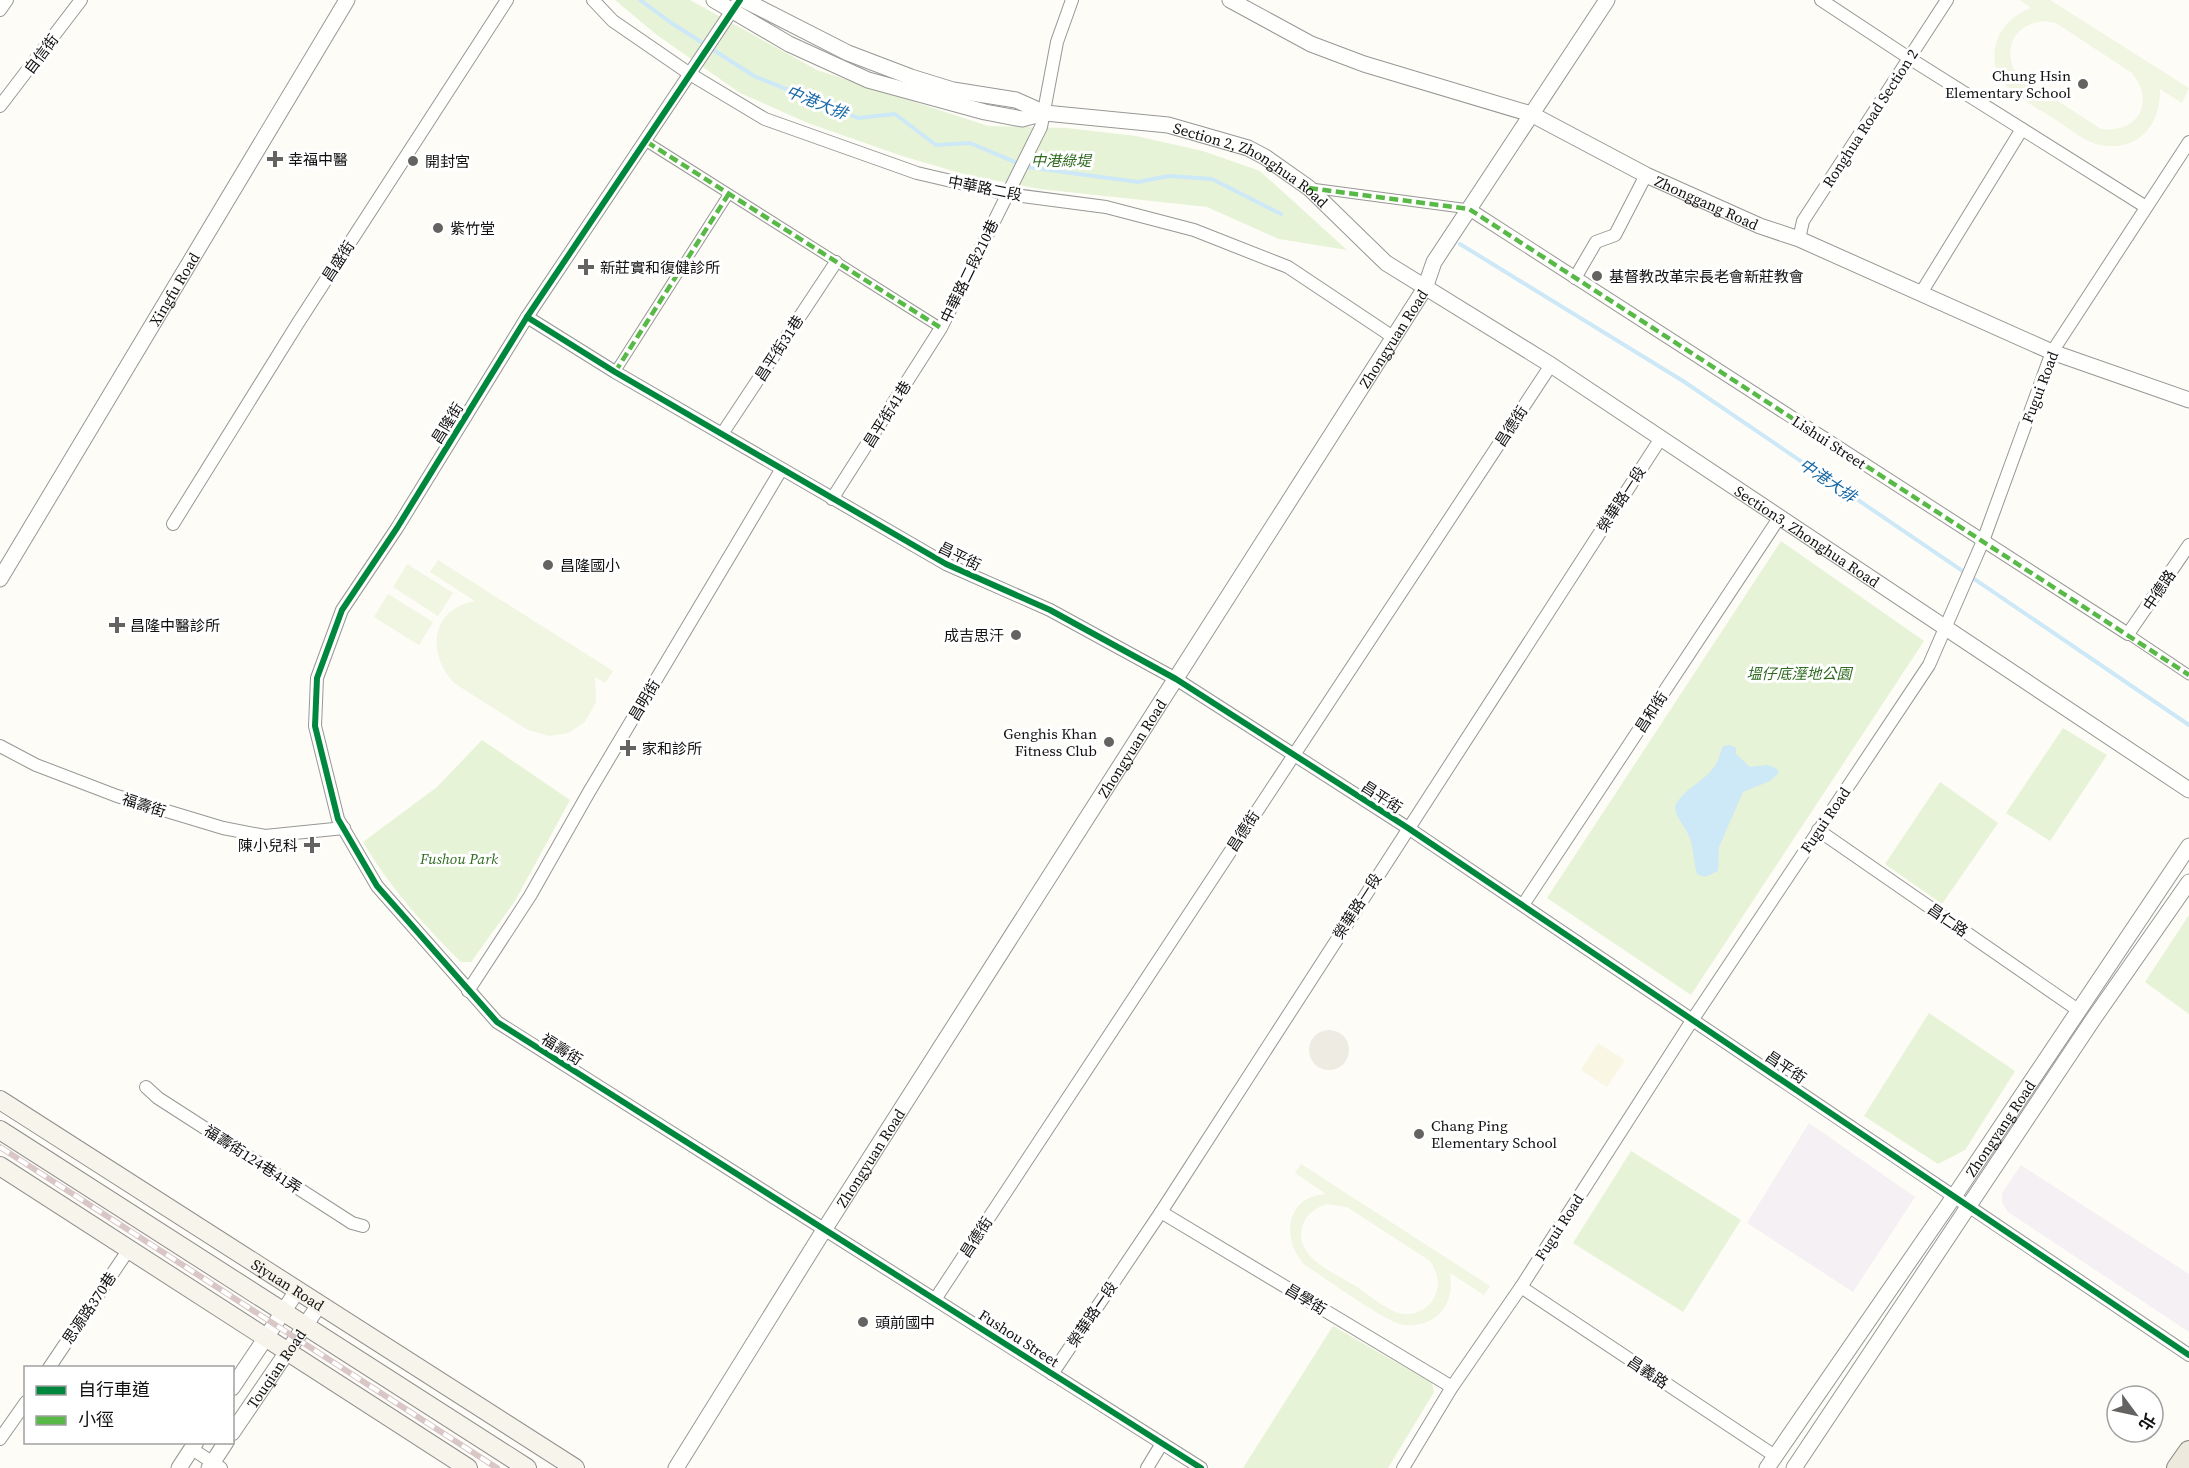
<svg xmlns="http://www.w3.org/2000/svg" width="2189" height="1468" font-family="'Source Serif 4','Noto Sans TC',serif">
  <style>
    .industrial { fill: #f5f0f3 }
    .farmland { fill: #f9f7e4 }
    .green { fill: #e7f3d7 }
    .pitch { fill: #f0f6e1; fill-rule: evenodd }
    .plaza { fill: #edebe2 }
    .water { fill: #cde8f7 }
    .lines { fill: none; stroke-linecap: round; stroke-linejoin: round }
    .stream { stroke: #cde8f7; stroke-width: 4 }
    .pedestrian-casing { stroke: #979795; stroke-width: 11 }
    .minor-casing { stroke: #979795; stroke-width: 14 }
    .tertiary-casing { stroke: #979795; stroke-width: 17 }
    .secondary-casing { stroke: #8e8d8b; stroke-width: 20 }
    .primary-casing { stroke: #858482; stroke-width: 22 }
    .pedestrian { stroke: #fffffe; stroke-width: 9 }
    .minor { stroke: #fffffe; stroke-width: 12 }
    .tertiary { stroke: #fffffe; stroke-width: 15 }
    .secondary { stroke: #f6f4eb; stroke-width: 18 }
    .primary { stroke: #ede9dc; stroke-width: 20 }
    .rail-casing { stroke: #d9c6c7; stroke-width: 6 }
    .rail { stroke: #fff; stroke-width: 4; stroke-dasharray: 11; stroke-linecap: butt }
    .quiet { stroke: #58b947; stroke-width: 4.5; stroke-dasharray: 9 4.5; stroke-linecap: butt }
    .cycleway-casing { stroke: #fff; stroke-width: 10 }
    .cycleway { stroke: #00873e; stroke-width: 6 }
    .poi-dot { fill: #646362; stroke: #fff; stroke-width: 2 }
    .labels { text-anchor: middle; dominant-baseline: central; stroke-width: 6; stroke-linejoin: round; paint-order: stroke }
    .street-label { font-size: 15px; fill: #111; stroke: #fff }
    .poi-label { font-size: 15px; fill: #111; stroke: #fff; text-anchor: start }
    .park-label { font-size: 15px; font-style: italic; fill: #2f6b1f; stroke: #fff }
    .water-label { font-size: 16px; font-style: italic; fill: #1768a6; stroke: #fff }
  </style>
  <rect width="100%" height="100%" fill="#fdfcf7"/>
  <g class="industrial">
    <polygon points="1809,1123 1915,1197 1853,1292 1747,1223"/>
    <polygon points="2021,1165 2189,1274 2189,1332 2008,1212 2002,1202 2002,1193"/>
  </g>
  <polygon class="farmland" points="1598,1043 1625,1060 1607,1087 1581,1070"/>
  <g class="green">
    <polygon points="615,0 690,0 817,70 988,126 1067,128 1136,136 1203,151 1260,171 1347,250 1279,239 1207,207 1040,189 967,175 902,156 808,123 740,93 657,35"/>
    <polygon points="1781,541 1924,641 1691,995 1547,898"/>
    <polygon points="2063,728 2107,755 2050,841 2006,813"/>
    <path d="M482,740L570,800L515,901L471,962H461C422,923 391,889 363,842L437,787Z"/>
    <polygon points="1940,782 1998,823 1942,904 1885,864"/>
    <polygon points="2189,915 2189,1014 2145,982"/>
    <polygon points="1929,1013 2015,1071 1965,1150 1938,1164 1864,1116"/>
    <polygon points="1631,1151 1741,1220 1683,1312 1573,1243"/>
    <polygon points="1333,1326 1432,1383 1434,1392 1388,1468 1243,1468"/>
  </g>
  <g class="pitch">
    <path d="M2020,0H2050L2189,88L2182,103L2160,89C2161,127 2136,154 2096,144C2082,140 2066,126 2053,118C2037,108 2018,98 2005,84C1981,55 2001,18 2031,8ZM2044,21L2056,23L2132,73C2156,102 2138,134 2101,129L2016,74C2002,48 2014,24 2044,21Z"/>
    <path d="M438,560L613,671L605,683L595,677L596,702L585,722L568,733L549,736L528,730L454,683C426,653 431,609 475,601L430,572Z"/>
    <polygon points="407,564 453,593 438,616 393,587"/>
    <polygon points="388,594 433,622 419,645 374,617"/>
    <path d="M1301,1164L1490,1286L1484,1295L1450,1273C1452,1288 1451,1300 1441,1312C1432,1322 1417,1327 1403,1325C1384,1321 1325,1278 1305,1265C1280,1239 1286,1196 1326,1194L1295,1173ZM1327,1204L1347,1207L1430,1261C1437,1272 1441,1283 1435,1296C1430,1307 1418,1315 1405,1314C1389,1313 1371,1296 1357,1287C1337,1274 1294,1258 1302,1228C1305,1215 1314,1208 1327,1204Z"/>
  </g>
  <circle class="plaza" cx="1329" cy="1050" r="20"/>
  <path class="water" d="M1730,745L1736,748V754L1750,767L1767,765L1776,768L1779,773L1770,781L1743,792L1719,847L1718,871L1705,877L1697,874C1693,860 1694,844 1687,832C1682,822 1676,818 1675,806C1684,788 1706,781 1716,764C1719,759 1720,752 1723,746Z"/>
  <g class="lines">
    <g class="stream">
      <polyline points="640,0 670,22 754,76 858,118 895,114 936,145 970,143 1027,167 1138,182 1169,176 1212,179 1281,214"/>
      <polyline points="1460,244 1683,381 2189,725"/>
    </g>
    <defs>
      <g id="pedestrian">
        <polyline points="647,142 941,328"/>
        <polyline points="1311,188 1469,209"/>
        <polyline points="615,372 728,195"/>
        <polyline points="2128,634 2189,675"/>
      </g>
      <g id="minor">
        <polyline points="593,0 613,21 690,74 765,119 917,173 1007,194 1106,207 1194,230 1288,267 1393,337"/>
        <polyline points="1821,0 1909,58 2146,207"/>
        <polyline points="737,3 527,317 397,528 342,610 317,678 315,726 338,819 377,886 497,1022 1201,1468"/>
        <polyline points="0,10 7,0"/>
        <polyline points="0,106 81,0"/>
        <polyline points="1469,209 2128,634 2189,545"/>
        <polyline points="1799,239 1803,221 1947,0"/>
        <polyline points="1575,278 1596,242 1615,235 1646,175"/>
        <polyline points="1921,293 2022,129"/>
        <polyline points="527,317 615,372 946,564 1050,610 1176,679 1408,828 2189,1355"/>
        <polyline points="722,434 836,262"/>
        <polyline points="832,499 941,328 1041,127 1057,42 1072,0"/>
        <polyline points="173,524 298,323 507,0"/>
        <polyline points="0,746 36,765 117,796 223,828 265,836 344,828"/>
        <polyline points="1818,830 2078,1010"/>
        <polyline points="1523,905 1779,518"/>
        <polyline points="468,991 530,896 589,792 781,470"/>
        <polyline points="146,1087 158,1098 352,1223 363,1226"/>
        <polyline points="1161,1212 1452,1387"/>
        <polyline points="1521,1287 1775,1456"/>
        <polyline points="936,1298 1551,365"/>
        <polyline points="49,1368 129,1249"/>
        <polyline points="1052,1374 1161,1212 1661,438"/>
        <polyline points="0,1439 26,1402"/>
        <polyline points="192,1449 221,1468"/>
        <polyline points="1147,1468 1161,1445"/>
        <polyline points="1403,1468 1452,1387 1521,1287 1693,1019 1929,665 1983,541 2052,352 2189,142"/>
      </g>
      <g id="tertiary">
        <path id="s1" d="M714,0L789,44L868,80L985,112L1022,119L1045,113L1168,125L1248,148L1265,157L1309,188L1386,263L1551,365L2189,790"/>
        <polyline points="744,0 848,53 911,77 953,90 1016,100 1045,113"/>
        <path id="s2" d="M1230,0L1311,44L1364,64L1531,114L1646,175L1760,226L1799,239L2052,352L2189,400"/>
        <path id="s3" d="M0,579L347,0"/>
        <polyline points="232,1388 297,1291"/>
        <path id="s4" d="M232,1433L319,1305"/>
        <polyline points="179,1468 196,1442"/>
        <polyline points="209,1468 226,1442"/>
        <path id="s5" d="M676,1468L824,1230L1425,288L1434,262L1607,0"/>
        <path id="s6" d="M1767,1468L1955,1195L2189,846"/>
        <polyline points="1794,1468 2092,1021 2189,882"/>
      </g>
      <g id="secondary">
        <path id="s7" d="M0,1100L575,1468"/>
        <polyline points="0,1130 527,1468"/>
        <polyline points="0,1166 468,1468"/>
      </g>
      <polyline id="primary" points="2177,1468 2189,1451"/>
    </defs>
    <use href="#pedestrian" class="pedestrian-casing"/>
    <use href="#minor" class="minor-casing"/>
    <use href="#tertiary" class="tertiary-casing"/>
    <use href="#secondary" class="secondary-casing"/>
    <use href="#primary" class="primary-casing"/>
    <use href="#pedestrian" class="pedestrian"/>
    <use href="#minor" class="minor"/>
    <use href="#tertiary" class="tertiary"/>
    <use href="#secondary" class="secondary"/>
    <use href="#primary" class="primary"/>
    <defs>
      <polyline id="rail" points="0,1147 497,1468"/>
    </defs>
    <use href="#rail" class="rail-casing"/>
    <use href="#rail" class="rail"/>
    <g class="quiet">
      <polyline points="647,142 941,328"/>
      <polyline points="1309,188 1469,209 2189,675"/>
      <polyline points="615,372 728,195"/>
    </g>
    <defs>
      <g id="cycleway">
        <polyline points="740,0 527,317 397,528 342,610 317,678 315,726 338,819 377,886 497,1022 1201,1468"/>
        <polyline points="527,317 615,372 946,564 1050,610 1176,679 1408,828 2189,1355"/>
      </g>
    </defs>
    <use href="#cycleway" class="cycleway-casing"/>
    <use href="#cycleway" class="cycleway"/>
  </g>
  <g class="poi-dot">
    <circle cx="2083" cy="84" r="6"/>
    <path d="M272 150h6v6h6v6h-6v6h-6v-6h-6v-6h6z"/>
    <circle cx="413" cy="161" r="6"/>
    <circle cx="438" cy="228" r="6"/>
    <path d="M583 258h6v6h6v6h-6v6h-6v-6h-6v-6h6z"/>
    <circle cx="1597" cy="276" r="6"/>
    <circle cx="548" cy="565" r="6"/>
    <path d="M114 616h6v6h6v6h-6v6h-6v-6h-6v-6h6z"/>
    <circle cx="1016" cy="635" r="6"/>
    <circle cx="1109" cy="742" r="6"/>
    <path d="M625 739h6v6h6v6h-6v6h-6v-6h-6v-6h6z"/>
    <path d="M309 836h6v6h6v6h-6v6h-6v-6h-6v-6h6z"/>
    <circle cx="1419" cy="1134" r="6"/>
    <circle cx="863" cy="1322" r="6"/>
  </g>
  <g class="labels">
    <g class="street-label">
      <text transform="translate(41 54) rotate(-53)">自信街</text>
      <text transform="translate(1870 118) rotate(-57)">Ronghua Road Section 2</text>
      <text stroke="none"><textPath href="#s1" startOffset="573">Section 2, Zhonghua Road</textPath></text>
      <text transform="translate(985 188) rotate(11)">中華路二段</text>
      <text stroke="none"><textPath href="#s2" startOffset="520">Zhonggang Road</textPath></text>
      <text transform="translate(338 261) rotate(-57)">昌盛街</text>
      <text transform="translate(969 271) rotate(-64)">中華路二段210巷</text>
      <text stroke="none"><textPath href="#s3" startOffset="338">Xingfu Road</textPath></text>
      <text stroke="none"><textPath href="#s5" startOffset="1338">Zhongyuan Road</textPath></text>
      <text transform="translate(779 348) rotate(-57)">昌平街31巷</text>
      <text transform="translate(2040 387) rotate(-69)">Fugui Road</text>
      <text transform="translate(887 414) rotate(-58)">昌平街41巷</text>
      <text transform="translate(447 423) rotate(-58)">昌隆街</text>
      <text transform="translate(1511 426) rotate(-57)">昌德街</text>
      <text transform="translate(1829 442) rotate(33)">Lishui Street</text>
      <text transform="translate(1621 499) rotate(-57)">榮華路一段</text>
      <text stroke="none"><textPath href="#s1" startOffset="1246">Section3, Zhonghua Road</textPath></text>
      <text transform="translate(960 556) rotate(26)">昌平街</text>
      <text transform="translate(2159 590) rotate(-56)">中德路</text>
      <text transform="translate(644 700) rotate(-59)">昌明街</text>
      <text transform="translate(1651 712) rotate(-57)">昌和街</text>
      <text stroke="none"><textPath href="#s5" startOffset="852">Zhongyuan Road</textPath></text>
      <text transform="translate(1382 797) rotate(33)">昌平街</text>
      <text transform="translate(144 805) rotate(18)">福壽街</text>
      <text transform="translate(1825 820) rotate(-56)">Fugui Road</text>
      <text transform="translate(1243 831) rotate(-57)">昌德街</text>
      <text transform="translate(1357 906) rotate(-57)">榮華路一段</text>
      <text transform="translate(1948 920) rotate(35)">昌仁路</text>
      <text transform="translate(562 1049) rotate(32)">福壽街</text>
      <text transform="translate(1786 1067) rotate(34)">昌平街</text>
      <text stroke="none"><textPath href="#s6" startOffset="412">Zhongyang Road</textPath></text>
      <text stroke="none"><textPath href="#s5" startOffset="366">Zhongyuan Road</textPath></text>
      <text transform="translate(253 1159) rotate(33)">福壽街124巷41弄</text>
      <text transform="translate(1559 1227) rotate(-57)">Fugui Road</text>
      <text transform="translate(976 1237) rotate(-57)">昌德街</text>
      <text stroke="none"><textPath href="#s7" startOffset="342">Siyuan Road</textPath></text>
      <text transform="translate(1306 1299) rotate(31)">昌學街</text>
      <text transform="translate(89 1308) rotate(-56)">思源路370巷</text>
      <text transform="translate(1092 1314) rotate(-56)">榮華路一段</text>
      <text transform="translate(1019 1338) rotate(33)">Fushou Street</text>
      <text stroke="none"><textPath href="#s4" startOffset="78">Touqian Road</textPath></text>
      <text transform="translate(1648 1372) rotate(34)">昌義路</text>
    </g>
    <g class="poi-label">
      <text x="2071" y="75" text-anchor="end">Chung Hsin<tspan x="2071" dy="17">Elementary School</tspan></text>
      <text x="288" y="159">幸福中醫</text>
      <text x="425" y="161">開封宮</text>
      <text x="450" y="228">紫竹堂</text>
      <text x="600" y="267">新莊實和復健診所</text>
      <text x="1609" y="276">基督教改革宗長老會新莊教會</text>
      <text x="560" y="565">昌隆國小</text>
      <text x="130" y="625">昌隆中醫診所</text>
      <text x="1004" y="635" text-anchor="end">成吉思汗</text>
      <text x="1097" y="733" text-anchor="end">Genghis Khan<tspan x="1097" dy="17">Fitness Club</tspan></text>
      <text x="642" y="748">家和診所</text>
      <text x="298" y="845" text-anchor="end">陳小兒科</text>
      <text x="1431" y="1125">Chang Ping<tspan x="1431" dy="17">Elementary School</tspan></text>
      <text x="875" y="1322">頭前國中</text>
    </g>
    <g class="park-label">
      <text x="1061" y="160">中港綠堤</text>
      <text x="1799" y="673">塭仔底溼地公園</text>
      <text x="459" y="858">Fushou Park</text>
    </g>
    <g class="water-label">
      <text transform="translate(817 102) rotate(22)">中港大排</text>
      <text transform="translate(1828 480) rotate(34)">中港大排</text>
    </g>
  </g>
  <rect x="24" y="1366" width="210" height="78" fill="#ffffff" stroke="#a0a0a0" stroke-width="1.5"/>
  <rect x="36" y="1386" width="30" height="9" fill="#00873e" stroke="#a0a0a0" stroke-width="1.5"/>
  <text x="78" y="1396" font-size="18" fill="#111111">自行車道</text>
  <rect x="36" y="1416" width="30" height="9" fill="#58b947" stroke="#a0a0a0" stroke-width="1.5"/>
  <text x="78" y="1426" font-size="18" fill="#111111">小徑</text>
  <g transform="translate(2135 1414) rotate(123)"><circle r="28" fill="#ffffff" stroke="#a0a0a0" stroke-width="1.5"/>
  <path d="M0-4.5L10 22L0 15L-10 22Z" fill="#646362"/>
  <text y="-9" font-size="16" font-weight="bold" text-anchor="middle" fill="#111111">北</text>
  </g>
</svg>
